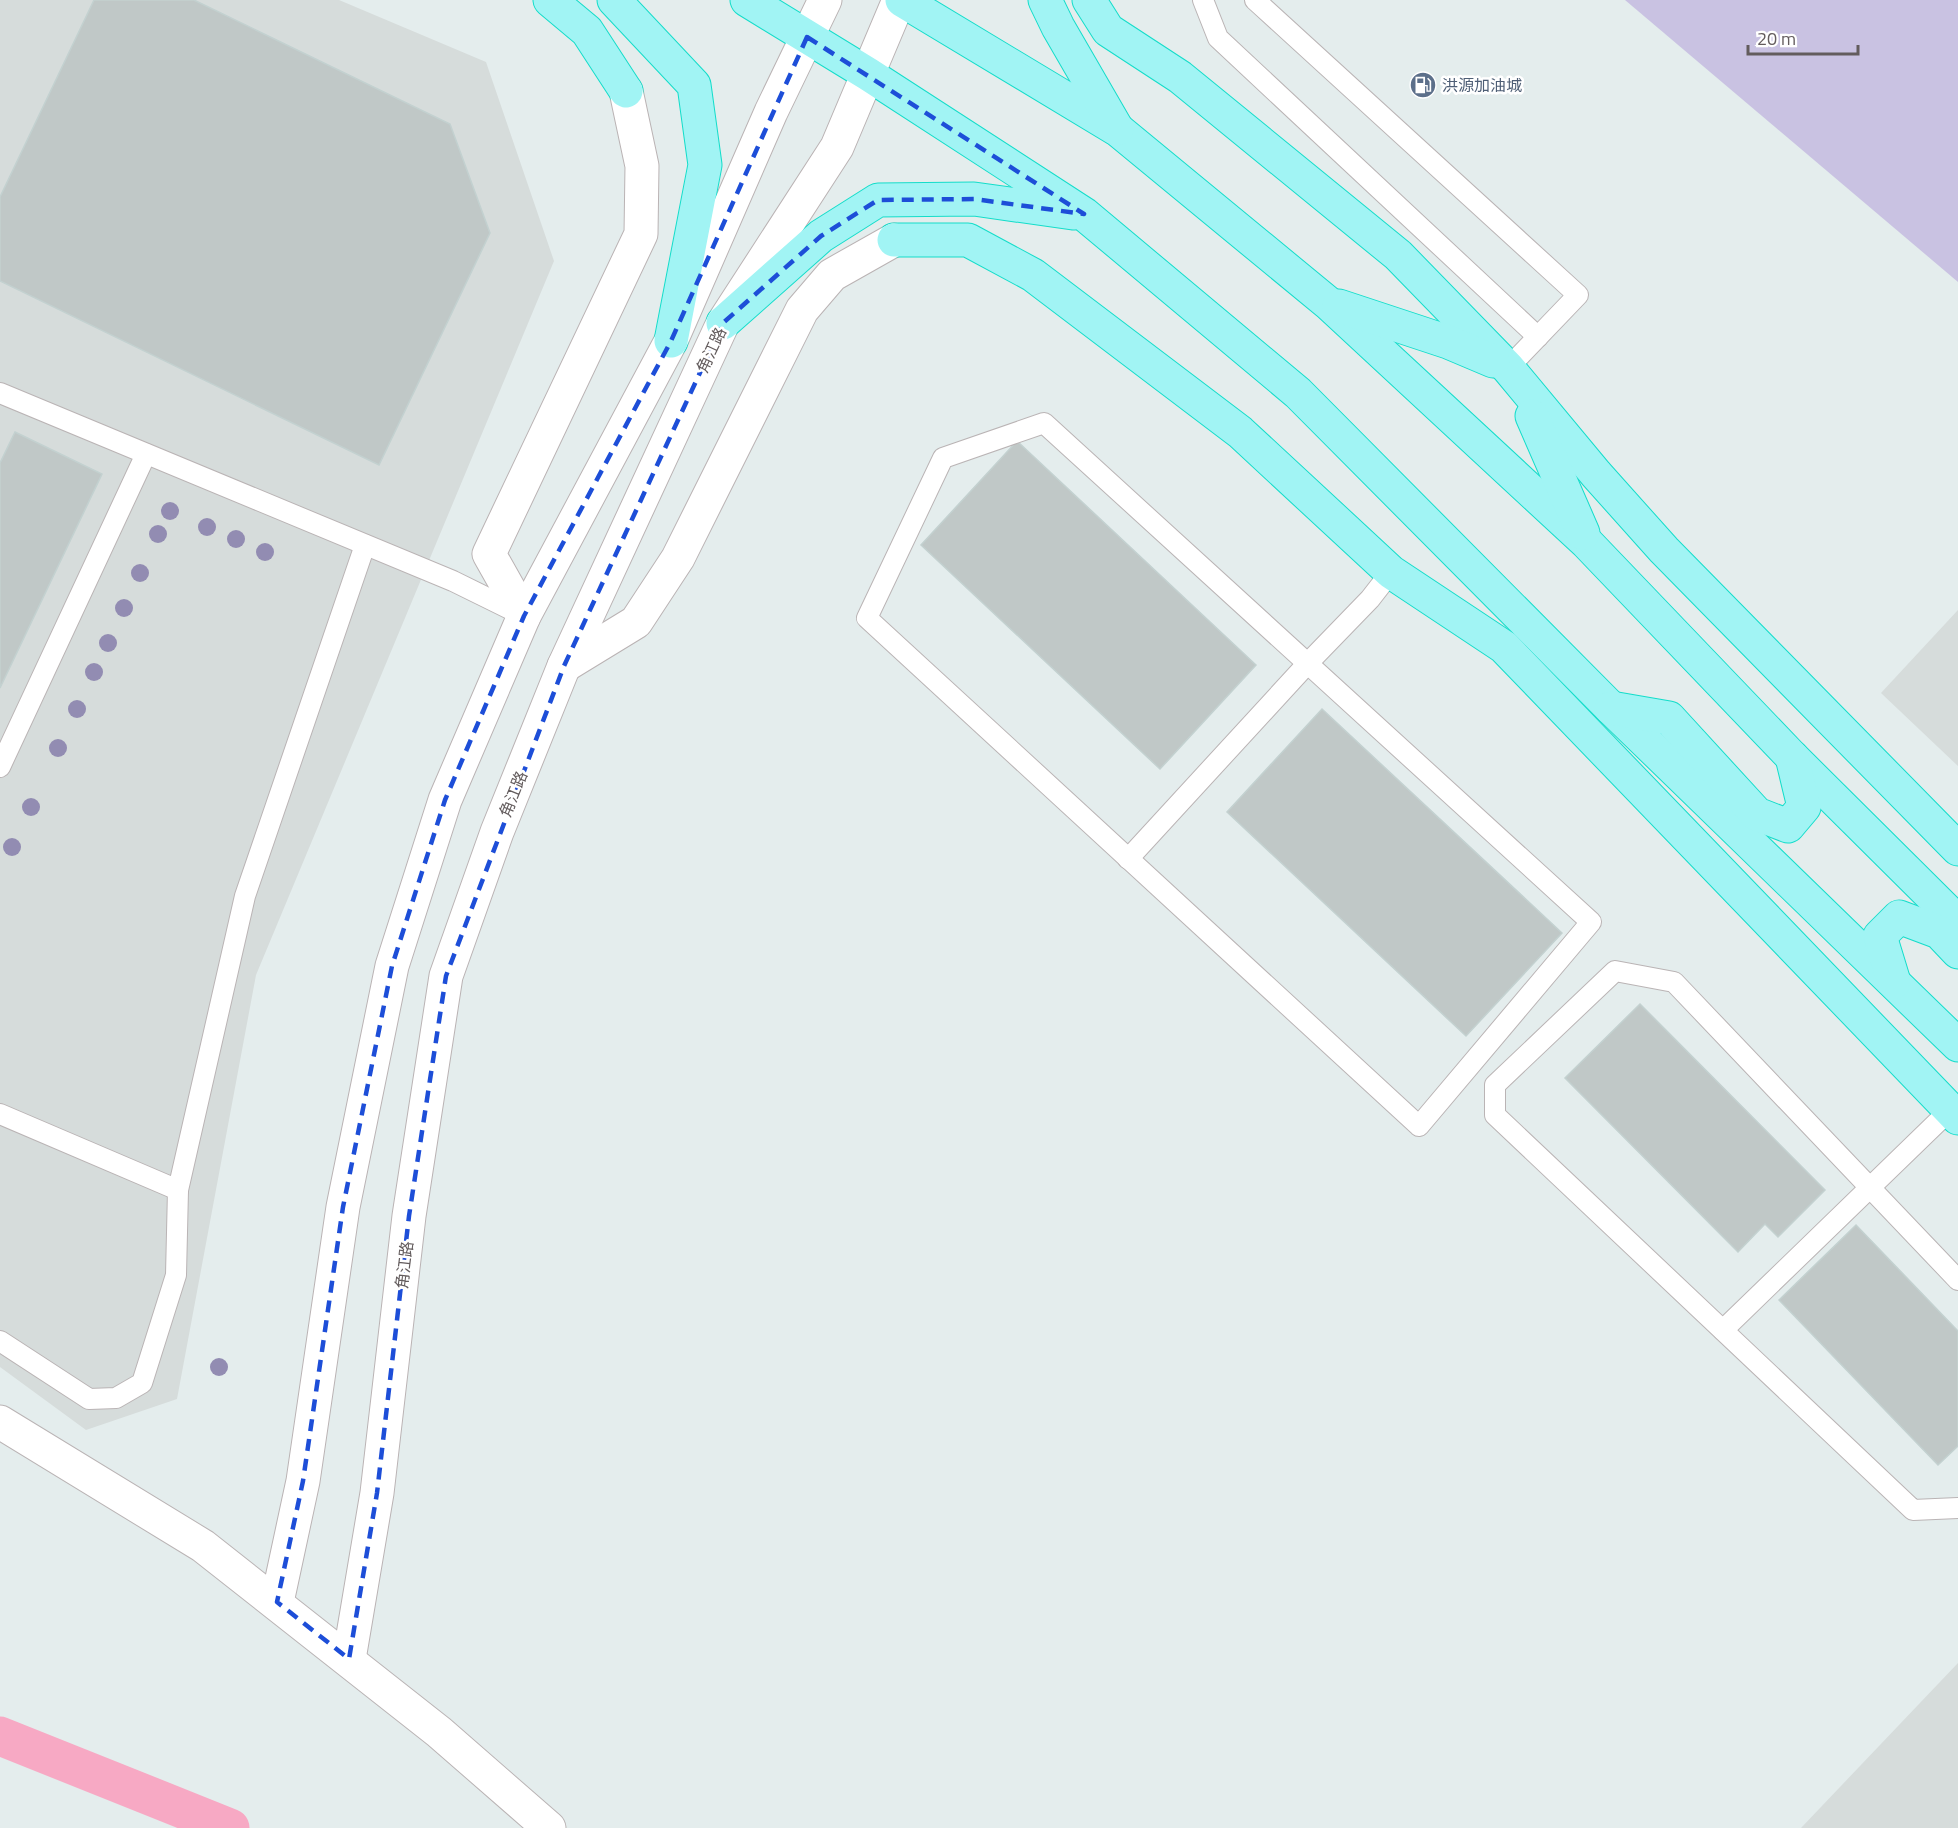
<svg xmlns="http://www.w3.org/2000/svg" width="1958" height="1828" font-family="'Titillium Web','Noto Sans SC',sans-serif">
  <style>
    .industrial { fill: #d6dcdb }
    .green { fill: #c9c2e2 }
    .lines { fill: none; stroke-linecap: round; stroke-linejoin: round }
    .canal { stroke: #f7a9c4; stroke-width: 39 }
    .building { fill: #c0c8c7; stroke: #c3d1d0; stroke-width: 1.5 }
    .service-casing { stroke: #bab4b5; stroke-width: 22 }
    .minor-casing { stroke: #bab4b5; stroke-width: 35 }
    .secondary-casing { stroke: #bab3b4; stroke-width: 35 }
    .trunk-casing { stroke: #14ddca; stroke-width: 35 }
    .service { stroke: #fff; stroke-width: 20 }
    .minor { stroke: #fff; stroke-width: 33 }
    .secondary { stroke: #fff; stroke-width: 33 }
    .trunk { stroke: #a1f4f4; stroke-width: 33 }
    .tree { fill: #928cb2 }
    .marked { fill: none; stroke: #1d4ed8; stroke-width: 4.5; stroke-dasharray: 12 8; stroke-linejoin: round }
    .labels { text-anchor: middle; dominant-baseline: central; stroke-width: 5; stroke-linejoin: round; paint-order: stroke }
    .service-label { font-size: 16px; fill: #4e5e75; stroke: #fff; text-anchor: start }
    .street-label { font-size: 16px; fill: #635c5d; stroke: #fff }
  </style>
  <rect width="100%" height="100%" fill="#e4eded"/>
  <g class="industrial">
    <polygon points="0,0 339,0 486,62 554,261 256,975 177,1399 86,1430 0,1367"/>
    <polygon points="1958,610 1958,766 1881,693"/>
    <polygon points="1958,1663 1958,1828 1801,1828"/>
  </g>
  <polygon class="green" points="1625,0 1958,0 1958,282"/>
  <g class="lines">
    <polyline class="canal" points="0,1736 230,1828"/>
  </g>
  <g class="building">
    <polygon points="94,0 194,0 450,124 490,233 379,465 0,281 0,197"/>
    <polygon points="15,432 102,474 0,688 0,463"/>
    <polygon points="1017,441 1256,665 1160,769 921,545"/>
    <polygon points="1322,709 1562,933 1466,1036 1227,812"/>
    <polygon points="1640,1004 1825,1190 1778,1237 1765,1224 1738,1252 1565,1078"/>
    <polygon points="1856,1225 1958,1331 1958,1446 1938,1465 1779,1300"/>
  </g>
  <g class="lines">
    <defs>
      <g id="service">
        <polyline points="1203,0 1218,38 1538,337"/>
        <polyline points="1255,0 1578,295 1508,368"/>
        <polyline points="0,393 453,581 522,615"/>
        <polygon points="1044,423 1591,922 1419,1126 867,618 943,458"/>
        <polyline points="0,767 146,454"/>
        <polyline points="1128,859 1308,663 1370,599 1391,572"/>
        <polyline points="0,1114 178,1190"/>
        <polyline points="1958,1280 1674,982 1615,971 1495,1085 1495,1115 1913,1510 1958,1508"/>
        <polyline points="1723,1330 1950,1110"/>
        <polyline points="0,1341 89,1399 116,1398 142,1383 176,1275 178,1190 245,896 365,545"/>
      </g>
      <polyline id="minor" points="0,1422 203,1546 439,1732 549,1828"/>
      <g id="secondary">
        <polyline points="524,616 489,554 641,234 642,166 626,91"/>
        <polyline points="564,666 636,622 678,558 802,310 832,275 894,240"/>
        <polyline points="277,1602 303,1481 343,1207 392,966 445,800 524,616 671,341 771,112 825,0"/>
        <polyline points="349,1659 377,1493 409,1216 446,976 497,832 564,666 723,323 837,147 899,0"/>
      </g>
      <g id="trunk">
        <polyline points="550,0 587,31 626,91"/>
        <polyline points="614,0 694,85 705,165 671,341"/>
        <polyline points="747,0 868,74 1084,214 1298,393 1611,708 1958,1045"/>
        <polyline points="902,0 1118,130 1328,303 1587,543 1792,757 1958,922"/>
        <polyline points="1045,0 1058,27 1117,129"/>
        <polyline points="1089,0 1108,30 1180,77 1398,255 1508,368 1596,474 1664,550 1958,849"/>
        <polyline points="894,240 968,240 1033,275 1240,432 1391,572 1504,647 1958,1118"/>
        <polyline points="1339,306 1448,342 1493,361"/>
        <polyline points="723,323 821,236 878,200 974,199 1073,213"/>
        <polyline points="1532,416 1583,533"/>
        <polyline points="1611,708 1669,718 1757,814 1788,826 1804,807 1792,757"/>
        <polyline points="1894,982 1880,936 1899,917 1939,932 1958,952"/>
      </g>
    </defs>
    <use href="#service" class="service-casing"/>
    <use href="#minor" class="minor-casing"/>
    <use href="#secondary" class="secondary-casing"/>
    <use href="#trunk" class="trunk-casing"/>
    <use href="#service" class="service"/>
    <use href="#minor" class="minor"/>
    <use href="#secondary" class="secondary"/>
    <use href="#trunk" class="trunk"/>
  </g>
  <g class="tree">
    <circle cx="170" cy="511" r="9"/>
    <circle cx="207" cy="527" r="9"/>
    <circle cx="158" cy="534" r="9"/>
    <circle cx="236" cy="539" r="9"/>
    <circle cx="265" cy="552" r="9"/>
    <circle cx="140" cy="573" r="9"/>
    <circle cx="124" cy="608" r="9"/>
    <circle cx="108" cy="643" r="9"/>
    <circle cx="94" cy="672" r="9"/>
    <circle cx="77" cy="709" r="9"/>
    <circle cx="58" cy="748" r="9"/>
    <circle cx="31" cy="807" r="9"/>
    <circle cx="12" cy="847" r="9"/>
    <circle cx="219" cy="1367" r="9"/>
  </g>
  <path class="marked" d="M807,37L1084,214L974,199L878,200L821,236L723,323L564,666L446,976L409,1216L377,1493L349,1659L277,1602L303,1481L343,1207L392,966L445,800L524,616L671,341Z"/>
  <defs>
    <symbol id="fuel-disc" viewBox="-11 -11 22 22"><circle r="9.5" fill="#5c6f8a" stroke="#fff"/><path d="M-5.5-6h7V0h2V4h1.3V-2.5L3-4.5l.8-.8L6-3V5H2.5V1h-1V6h-7ZM-4.2-4.7v3.2H.2V-4.7Z" fill="#fff"/></symbol>
  </defs>
  <g fill-rule="evenodd">
    <use href="#fuel-disc" x="1408" y="70" width="30" height="30"/>
  </g>
  <g class="labels">
    <g class="service-label">
      <text x="1442" y="85">洪源加油城</text>
    </g>
    <g class="street-label">
      <text transform="translate(711 350) rotate(-65)">角江路</text>
      <text transform="translate(513 794) rotate(-68)">角江路</text>
      <text transform="translate(404 1265) rotate(-83)">角江路</text>
    </g>
  </g>
  <path d="M1748 45v9h110v-9" fill="none" stroke="#635c5d" stroke-width="3"/>
  <text x="1757" y="45" font-size="18" fill="#635c5d" stroke="#ffffff" stroke-width="4.5" paint-order="stroke">20 m</text>
</svg>
